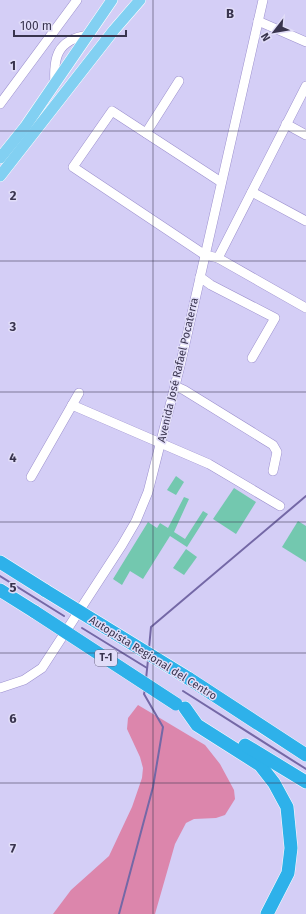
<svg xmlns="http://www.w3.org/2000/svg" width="306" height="914" font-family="'Fira Sans',sans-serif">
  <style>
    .forest { fill: #dc86ac }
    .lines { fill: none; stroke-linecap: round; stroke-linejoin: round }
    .stream { stroke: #7468a6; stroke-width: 2 }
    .building { fill: #73c8af }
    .minor-casing { stroke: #9c90ce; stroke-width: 10 }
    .major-casing { stroke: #fff; stroke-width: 12 }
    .highway-casing { stroke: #fff; stroke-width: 14 }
    .minor { stroke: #fff; stroke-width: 9 }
    .major { stroke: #82d0f2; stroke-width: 11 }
    .highway { stroke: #2eb1ea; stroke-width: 13 }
    .highway-bridge-casing { stroke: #fff; stroke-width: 14; stroke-linecap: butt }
    .highway-bridge { stroke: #2eb1ea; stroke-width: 13 }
    .grid { fill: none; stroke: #39344e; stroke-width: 1; stroke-opacity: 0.55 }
    .labels { text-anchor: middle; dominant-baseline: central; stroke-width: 3; stroke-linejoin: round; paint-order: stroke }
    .shield { fill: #e1ddf8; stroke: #6b6781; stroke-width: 1 }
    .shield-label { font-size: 10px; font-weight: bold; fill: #39344e }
    .street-label { font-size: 11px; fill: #39344e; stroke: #e1ddf8 }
    .grid-label { font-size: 13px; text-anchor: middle; font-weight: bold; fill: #39344e; stroke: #e1ddf8; stroke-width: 3; stroke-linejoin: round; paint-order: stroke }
  </style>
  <rect width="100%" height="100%" fill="#d4cef6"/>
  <polygon class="forest" points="138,705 205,745 220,764 234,790 235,799 225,815 216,818 194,819 186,823 175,844 155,914 53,914 71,890 109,856 132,807 142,778 143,768 140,757 127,729 128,718"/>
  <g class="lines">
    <g class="stream">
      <polyline points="0,576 64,616"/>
      <polyline points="82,628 147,668"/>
      <polyline points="149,648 151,627 306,496"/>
      <polyline points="146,679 148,660"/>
      <polyline points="183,691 306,769"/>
      <polyline points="119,914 153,787 163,727 144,694 145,690"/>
    </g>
  </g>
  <g class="building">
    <polygon points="176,476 184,482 176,495 167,490"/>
    <polygon points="234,488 256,502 236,534 213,519"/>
    <polygon points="184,497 189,499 174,532 185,539 203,511 208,514 187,547 170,536 143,579 130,571 122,585 113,579 148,522 157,528 160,523 168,528"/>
    <polygon points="298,521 306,526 306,562 282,547"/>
    <polygon points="186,549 197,557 184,575 173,568"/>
  </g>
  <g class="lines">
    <defs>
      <g id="minor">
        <polyline points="258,21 306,42"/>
        <path d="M55,85C53,57 57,40 88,35"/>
        <polyline points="0,104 77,0"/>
        <polyline points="286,124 306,135"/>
        <polyline points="146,133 179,81"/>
        <polyline points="221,182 112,111 73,167 205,255 218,258 306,308"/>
        <polyline points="252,192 306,221"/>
        <polyline points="218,258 306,86"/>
        <polyline points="200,277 211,285 275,318 252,358"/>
        <polyline points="175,386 184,390 273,445 277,452 273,471"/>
        <polyline points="72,405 209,464 280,506"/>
        <polyline points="31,477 79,393"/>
        <polyline points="0,688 24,680 42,668 122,545 136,521 148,492 180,366 263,0"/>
      </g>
      <g id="major">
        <polyline points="0,158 25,127 112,0"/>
        <polyline points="0,176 114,30 140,0"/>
      </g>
      <g id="highway">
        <polyline points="0,562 46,591"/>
        <polyline points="0,590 35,612"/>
        <polyline points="188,678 306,755"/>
        <polyline points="185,708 197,725 260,765 274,783 287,807 291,848 288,873 267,914"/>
        <polyline points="245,745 306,782"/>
      </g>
    </defs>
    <use href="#minor" class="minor-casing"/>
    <use href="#major" class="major-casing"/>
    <use href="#highway" class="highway-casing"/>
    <use href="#minor" class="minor"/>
    <use href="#major" class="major"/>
    <use href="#highway" class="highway"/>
    <defs>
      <g id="highway-bridge">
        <polyline points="46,591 188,678"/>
        <polyline points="35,612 176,704"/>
      </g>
    </defs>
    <use href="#highway-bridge" class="highway-bridge-casing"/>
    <use href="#highway-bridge" class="highway-bridge"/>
  </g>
  <path class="grid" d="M153,0V914M0,131H306M0,261H306M0,392H306M0,522H306M0,653H306M0,783H306"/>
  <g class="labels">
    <rect class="shield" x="95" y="650" width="22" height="16" rx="3"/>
    <g class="shield-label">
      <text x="106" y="658">T-1</text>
    </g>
    <g class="street-label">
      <text transform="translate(178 370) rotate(-77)">Avenida José Rafael Pocaterra</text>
      <text transform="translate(153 658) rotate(32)">Autopista Regional del Centro</text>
    </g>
  </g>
  <g class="grid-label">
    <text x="230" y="18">B</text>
    <text x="13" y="70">1</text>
    <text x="13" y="200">2</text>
    <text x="13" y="331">3</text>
    <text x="13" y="462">4</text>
    <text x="13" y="592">5</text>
    <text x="13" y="723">6</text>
    <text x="13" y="853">7</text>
  </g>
  <g transform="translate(274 32) rotate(239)" stroke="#e1ddf8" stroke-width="3" paint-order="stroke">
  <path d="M0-3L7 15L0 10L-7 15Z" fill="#39344e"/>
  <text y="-6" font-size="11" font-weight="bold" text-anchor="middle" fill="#39344e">N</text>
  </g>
  <path d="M14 30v6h112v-6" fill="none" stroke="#39344e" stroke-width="2"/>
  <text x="20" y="30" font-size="12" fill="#39344e" stroke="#e1ddf8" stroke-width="3" paint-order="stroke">100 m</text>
</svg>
